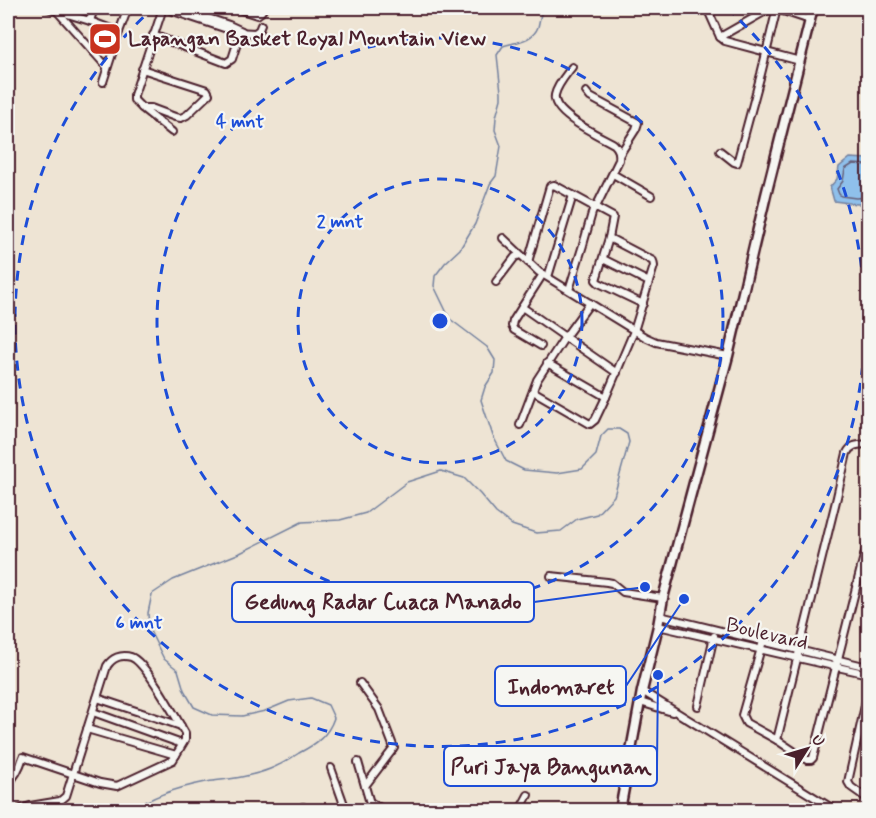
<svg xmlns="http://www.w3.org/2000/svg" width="876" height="818" font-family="Mynerve,sans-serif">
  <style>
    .green { fill: #ade0a1; stroke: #7c8066; stroke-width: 1.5 }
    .water { fill: #8fc0eb; stroke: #73809e; stroke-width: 1.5 }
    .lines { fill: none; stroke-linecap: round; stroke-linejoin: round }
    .shore { stroke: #665f78; stroke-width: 1.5 }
    .stream { stroke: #73809e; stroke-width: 1.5 }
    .street-casing { stroke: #4a1f2b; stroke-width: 10 }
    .secondary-casing { stroke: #4a1f2b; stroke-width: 13 }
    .street { stroke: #f6f6f2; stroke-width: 6 }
    .secondary { stroke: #f6f6f2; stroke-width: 8 }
    .ring { fill: none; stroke: #1d4ed8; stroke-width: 3; stroke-dasharray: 10 8 }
    .labels { text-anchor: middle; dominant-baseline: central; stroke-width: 4.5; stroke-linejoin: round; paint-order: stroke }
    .poi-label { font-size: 21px; font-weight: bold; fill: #4a1f2b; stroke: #f6f6f2; text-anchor: start }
    .street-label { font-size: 21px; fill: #4a1f2b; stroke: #f6f6f2 }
    .centre { fill: #1d4ed8; stroke: #f6f6f2; stroke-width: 3 }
    .ring-label { font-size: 18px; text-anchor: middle; font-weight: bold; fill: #1d4ed8; stroke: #f6f6f2; stroke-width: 4.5; stroke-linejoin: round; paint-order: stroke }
    .leader { fill: none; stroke: #1d4ed8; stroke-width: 2 }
    .callout-dot { fill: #1d4ed8; stroke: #f6f6f2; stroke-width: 2 }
    .callout { fill: #f6f6f2; stroke: #1d4ed8; stroke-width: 2 }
    .callout-label { font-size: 22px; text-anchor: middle; font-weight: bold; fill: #4a1f2b }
  </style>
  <rect width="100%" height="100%" fill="#eee4d4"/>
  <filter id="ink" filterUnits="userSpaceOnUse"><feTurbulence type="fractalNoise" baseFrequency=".0167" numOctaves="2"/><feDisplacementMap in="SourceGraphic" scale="12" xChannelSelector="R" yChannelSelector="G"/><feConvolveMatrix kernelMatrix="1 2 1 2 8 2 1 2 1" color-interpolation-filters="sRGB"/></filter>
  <g filter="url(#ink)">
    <polygon class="green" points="102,30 112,35 107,49 97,43"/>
    <polygon class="water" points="850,158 868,159 868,203 857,204 834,201 830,187 837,179 839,167"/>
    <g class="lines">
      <polyline class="shore" points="868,165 853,164 845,169 843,181 837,189 839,194 841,196 856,198 868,197"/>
      <path class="stream" d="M133,810C153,795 181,787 206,782C227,779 250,777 270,769C280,765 290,759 299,753C316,744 328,736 334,718L328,705L311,698L289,701L265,711L242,716L212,715L194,707L184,690L178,670L164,659L149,629L148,613L152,594L173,580L240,553L302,522L340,520L366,513L407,482L441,471L464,478L480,494L496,513L512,525L536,533L561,531L577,519L597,514L614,496L629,442L627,434L619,429H608L601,436L596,455L582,469L557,473L524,470L506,461L493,436L481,400L485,387L494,373L495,360L487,347L450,319L434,286L435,276L445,263L460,249L475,224L490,184L496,176L501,146L495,130L496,117L501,99V92L497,55L503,46C516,42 533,41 538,27C540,20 540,13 544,8"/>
      <defs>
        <g id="street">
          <polyline points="48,8 90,21 94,8"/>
          <polyline points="164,8 236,32 255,33 259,30 261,25"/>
          <polyline points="178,8 229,25 242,31"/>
          <polyline points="235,8 257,15 261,12 264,8"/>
          <polyline points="707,8 720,37 725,41 800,61"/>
          <polyline points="777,9 810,20"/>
          <polyline points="57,11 107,67"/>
          <polyline points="90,21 119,32 103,82"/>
          <polyline points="119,32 128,8"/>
          <polyline points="153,35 226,63 232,59 241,31"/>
          <polyline points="720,37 771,8"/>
          <path d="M572,67C566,75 557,85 555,95C551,114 600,136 614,144C619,149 620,153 619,160L596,207"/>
          <polyline points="142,69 207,90 209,94 187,115 181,118 175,117 151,108 142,108 134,100 134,95 163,8"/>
          <polyline points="586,92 590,97 638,123 636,129 620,154"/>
          <polyline points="142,108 172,132"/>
          <polyline points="720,151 734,162 737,163 761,74 777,8"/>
          <polyline points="613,174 651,196"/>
          <polyline points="503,238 539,272 645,337 656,342 728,356"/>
          <polyline points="609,238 653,261 654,266 649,282"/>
          <polyline points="528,262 550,186 554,185 613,217 609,238 596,280 599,283 643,304"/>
          <polyline points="548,277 573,195"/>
          <polyline points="496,282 515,257 520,255"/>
          <polyline points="569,290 583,245 594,206"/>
          <polyline points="522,307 565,337 590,303"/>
          <polyline points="541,346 514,330 512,326 513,321 543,274"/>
          <polyline points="547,363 606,397 634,331 649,282 603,259"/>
          <polyline points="533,391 590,424 595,420 606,397"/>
          <polyline points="520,425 537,380 565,337 617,373"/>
          <polyline points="551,576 607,582 612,583 623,592 663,598"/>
          <polyline points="660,616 868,667"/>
          <polyline points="658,626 868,674"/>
          <path d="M763,641L742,715L746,723L777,740L837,497L847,453C851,444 859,445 868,444"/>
          <polyline points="360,683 379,709 394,748 365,786"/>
          <polyline points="642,691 835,810"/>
          <polyline points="868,692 848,782 851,787 868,799"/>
          <polyline points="97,698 181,726"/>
          <polyline points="640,702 672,712"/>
          <polyline points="698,706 714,636"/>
          <polyline points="93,712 182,744"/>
          <polyline points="87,729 176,755"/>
          <polyline points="777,740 807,760 811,760 813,758 868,540"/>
          <polyline points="358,762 372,810"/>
          <polyline points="331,768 346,810"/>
          <path d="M8,783C15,777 20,767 23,757L100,783L117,786L173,760L185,740V733C176,718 146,662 131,657C121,654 112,658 107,666L66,796L60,801L30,806L21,809L19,810"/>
          <polyline points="370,802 384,810"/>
          <polyline points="303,807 303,810"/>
          <polyline points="520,810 528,795"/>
        </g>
        <polyline id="secondary" points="620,810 642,691 658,626 663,598 728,356 766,195 813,8"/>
      </defs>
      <use href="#street" class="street-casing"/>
      <use href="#secondary" class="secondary-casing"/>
      <use href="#street" class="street"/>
      <use href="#secondary" class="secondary"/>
    </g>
  </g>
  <g class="ring">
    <circle cx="440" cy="321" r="142"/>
    <circle cx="440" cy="321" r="283"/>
    <path d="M727 8A425 425 0 1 1 153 8"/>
  </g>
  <defs>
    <symbol id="stadium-square" viewBox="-11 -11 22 22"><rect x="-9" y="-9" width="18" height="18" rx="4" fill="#c8321e" stroke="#f6f6f2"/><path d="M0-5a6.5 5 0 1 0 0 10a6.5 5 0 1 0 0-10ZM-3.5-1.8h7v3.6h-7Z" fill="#fff"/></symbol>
  </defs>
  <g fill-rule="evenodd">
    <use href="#stadium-square" x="86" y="20" width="38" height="38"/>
  </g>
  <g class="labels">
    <g class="poi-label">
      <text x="128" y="39">Lapangan Basket Royal Mountain View</text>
    </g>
    <g class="street-label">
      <text transform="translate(767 634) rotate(13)">Boulevard</text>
    </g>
  </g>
  <circle cx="440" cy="321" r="9" class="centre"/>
  <g class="ring-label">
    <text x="240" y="127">4 mnt</text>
    <text x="340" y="227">2 mnt</text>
    <text x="139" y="628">6 mnt</text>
  </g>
  <path class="leader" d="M645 587L534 602M684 599L626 686M658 675L657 766"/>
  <g class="callout-dot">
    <circle cx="645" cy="587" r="6"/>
    <circle cx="684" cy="599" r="6"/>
    <circle cx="658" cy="675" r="6"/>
  </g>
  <g class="callout">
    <rect x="232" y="582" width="302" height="40" rx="6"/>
    <rect x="495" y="666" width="131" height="40" rx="6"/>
    <rect x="444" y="746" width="213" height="40" rx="6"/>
  </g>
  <g class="callout-label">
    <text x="383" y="609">Gedung Radar Cuaca Manado</text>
    <text x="561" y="694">Indomaret</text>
    <text x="551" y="774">Puri Jaya Bangunan</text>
  </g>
  <rect width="876" height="818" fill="none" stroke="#f6f6f2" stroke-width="30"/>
  <rect x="15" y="15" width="846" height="788" fill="none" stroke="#4a1f2b" stroke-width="2" filter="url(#ink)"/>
  <g transform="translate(807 749) rotate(53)" stroke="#f6f6f2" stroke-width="4.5" paint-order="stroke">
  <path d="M0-4.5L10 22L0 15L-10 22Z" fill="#4a1f2b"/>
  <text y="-9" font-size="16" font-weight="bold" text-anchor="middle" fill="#4a1f2b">U</text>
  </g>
</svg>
